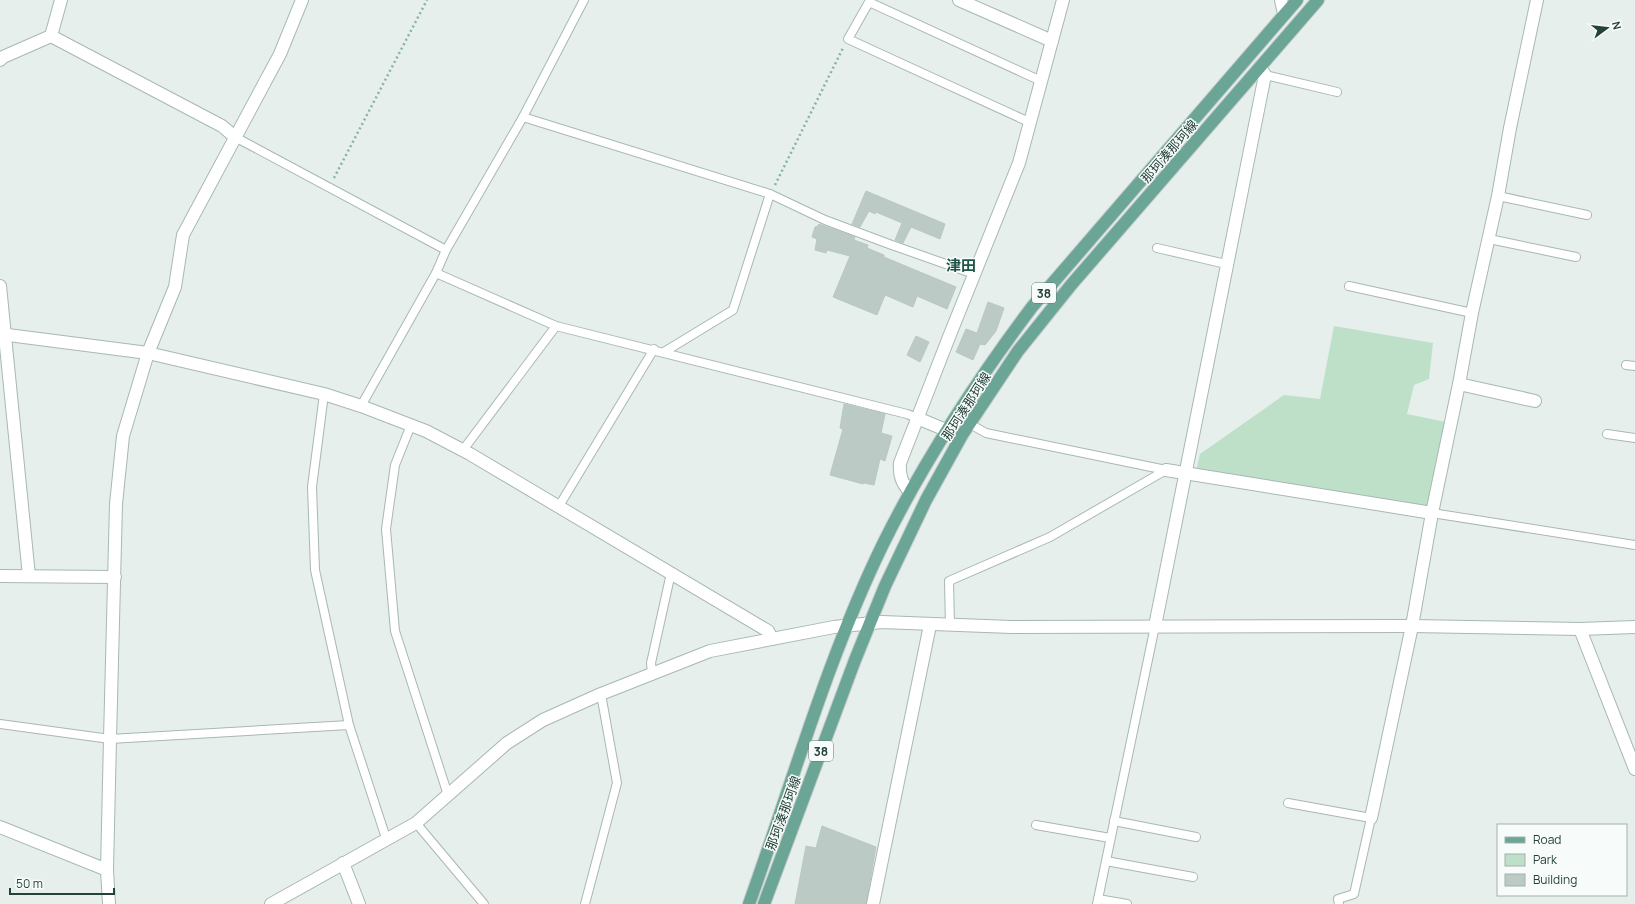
<svg xmlns="http://www.w3.org/2000/svg" width="1635" height="904" font-family="Manrope,'Noto Sans JP',sans-serif">
  <style>
    .green { fill: #bfe0c8 }
    .building { fill: #bbcac4; stroke: #b8c9c2 }
    .lines { fill: none; stroke-linecap: round; stroke-linejoin: round }
    .service-casing { stroke: #a8b8b2; stroke-width: 10 }
    .minor-casing { stroke: #a8b8b2; stroke-width: 14 }
    .tertiary-casing { stroke: #a8b8b2; stroke-width: 14 }
    .primary-casing { stroke: #c2cac8; stroke-width: 14 }
    .path { stroke: #86b3a5; stroke-width: 2.5; stroke-dasharray: 2 3; stroke-linecap: butt }
    .service { stroke: #fff; stroke-width: 8 }
    .minor { stroke: #fff; stroke-width: 12 }
    .tertiary { stroke: #fff; stroke-width: 12 }
    .primary { stroke: #6aa596; stroke-width: 12 }
    .labels { text-anchor: middle; dominant-baseline: central; stroke-width: 3; stroke-linejoin: round; paint-order: stroke }
    .shield { fill: #f7fbf9; stroke: #637a73; stroke-width: 1 }
    .shield-label { font-size: 12px; font-weight: bold; fill: #24423a }
    .street-label { font-size: 13px; fill: #24423a; stroke: #f7fbf9 }
    .quarter-label { font-size: 15px; font-weight: bold; fill: #1f5548; stroke: #f7fbf9 }
  </style>
  <rect width="100%" height="100%" fill="#e6efeb"/>
  <polygon class="green" points="1334,326 1433,343 1429,379 1414,385 1407,414 1446,422 1432,508 1196,471 1200,454 1284,395 1320,399"/>
  <g class="building">
    <polygon points="866,191 945,224 940,239 911,227 903,243 895,240 902,223 876,212 875,214 869,211 860,227 852,224"/>
    <polygon points="819,224 855,237 854,240 868,245 867,248 884,255 884,257 956,287 947,309 917,296 913,307 885,295 877,315 833,297 850,256 827,250 826,253 815,250 817,239 812,237 815,227 818,226"/>
    <polygon points="988,302 1004,308 996,331 985,345 980,344 973,360 956,352 966,329 977,333"/>
    <polygon points="916,336 929,342 920,362 907,355"/>
    <polygon points="844,404 885,414 881,433 892,436 885,461 880,459 874,485 864,483 863,484 830,475 843,429 840,428"/>
    <polygon points="822,826 876,847 866,904 795,904 806,846 816,848"/>
  </g>
  <g class="lines">
    <defs>
      <g id="service">
        <polyline points="1265,75 1337,92"/>
        <polyline points="523,117 770,194 825,220 889,244 974,274"/>
        <polyline points="1029,122 848,39 869,2 1041,81"/>
        <polyline points="235,137 446,250"/>
        <polyline points="1498,196 1587,215"/>
        <polyline points="1489,239 1576,257"/>
        <polyline points="1157,248 1226,264"/>
        <polyline points="436,273 556,326 907,414 917,418"/>
        <polyline points="1349,286 1472,313"/>
        <polyline points="664,352 733,310 770,194"/>
        <polyline points="1626,365 1635,366"/>
        <polyline points="324,394 312,487 315,570 349,725"/>
        <polyline points="361,406 436,273 446,250 523,117 584,0"/>
        <polyline points="970,424 986,433 1166,470"/>
        <polyline points="411,425 395,465 386,529 395,631 448,795"/>
        <polyline points="1607,434 1635,438"/>
        <polyline points="463,450 556,326"/>
        <polyline points="559,506 654,349"/>
        <polyline points="1432,513 1635,545"/>
        <polyline points="950,626 949,581 1050,537 1166,470"/>
        <polyline points="652,673 651,663 671,573"/>
        <polyline points="0,724 110,739 349,725 386,838"/>
        <polyline points="1288,803 1371,818 1354,894 1338,899 1339,904"/>
        <polyline points="1114,821 1196,837"/>
        <polyline points="416,823 484,904"/>
        <polyline points="1036,825 1110,838"/>
        <polyline points="1106,861 1193,877"/>
        <polyline points="1098,899 1127,904"/>
        <polyline points="585,904 617,783 601,694"/>
        <polyline points="1097,904 1155,626"/>
      </g>
      <g id="minor">
        <polyline points="959,0 1052,41"/>
        <polyline points="1281,0 1284,14"/>
        <polyline points="51,36 61,0"/>
        <polyline points="0,60 3,57 51,36 222,126 235,137"/>
        <polyline points="0,286 29,576"/>
        <polyline points="0,334 148,353 324,394 361,406 426,431 470,454 768,631 772,639"/>
        <polyline points="1459,384 1535,401"/>
        <polyline points="917,418 946,430"/>
        <polyline points="1166,470 1432,513"/>
        <polyline points="0,576 115,577"/>
        <polyline points="1155,626 1265,75 1260,67"/>
        <polyline points="1580,629 1635,769"/>
        <polyline points="1371,818 1412,626 1432,513 1459,384 1472,313 1498,196 1510,128 1537,0"/>
        <polyline points="0,827 107,870"/>
        <polyline points="343,863 359,904"/>
        <polyline points="109,904 107,870 110,739 116,504 123,436 148,353 175,287 183,235 280,54 302,0"/>
        <polyline points="271,904 416,823 507,743 543,720 601,694 710,651 834,627 882,622 1011,627 1412,626 1580,629 1635,627"/>
        <polyline points="873,904 930,625"/>
      </g>
      <path id="tertiary" d="M910,492C902,483 899,476 900,463L949,337L1019,163L1063,0"/>
      <g id="primary">
        <path d="M749,904C792,784 827,659 883,544C925,459 975,383 1032,307L1297,0"/>
        <polyline points="764,904 855,660 885,586 926,500 962,435 1018,351 1071,285 1318,0"/>
      </g>
    </defs>
    <use href="#service" class="service-casing"/>
    <use href="#minor" class="minor-casing"/>
    <use href="#tertiary" class="tertiary-casing"/>
    <use href="#primary" class="primary-casing"/>
    <g class="path">
      <polyline points="334,178 427,0"/>
      <polyline points="775,185 843,48"/>
    </g>
    <use href="#service" class="service"/>
    <use href="#minor" class="minor"/>
    <use href="#tertiary" class="tertiary"/>
    <use href="#primary" class="primary"/>
  </g>
  <g class="labels">
    <g class="shield">
      <rect x="1032" y="283" width="24" height="20" rx="3"/>
      <rect x="809" y="741" width="24" height="20" rx="3"/>
    </g>
    <g class="shield-label">
      <text x="1044" y="293">38</text>
      <text x="821" y="751">38</text>
    </g>
    <g class="street-label">
      <text transform="translate(1169 151) rotate(-49)">那珂湊那珂線</text>
      <text transform="translate(966 406) rotate(-57)">那珂湊那珂線</text>
      <text transform="translate(783 813) rotate(-70)">那珂湊那珂線</text>
    </g>
    <g class="quarter-label">
      <text x="961" y="265">津田</text>
    </g>
  </g>
  <rect x="1497" y="824" width="130" height="72" fill="#f7fbf9" stroke="#a3b1ad"/>
  <rect x="1505" y="837" width="20" height="6" fill="#6aa596" stroke="#a3b1ad"/>
  <text x="1533" y="844" font-size="12" fill="#24423a">Road</text>
  <rect x="1505" y="854" width="20" height="12" fill="#bfe0c8" stroke="#a3b1ad"/>
  <text x="1533" y="864" font-size="12" fill="#24423a">Park</text>
  <rect x="1505" y="874" width="20" height="12" fill="#bbcac4" stroke="#a3b1ad"/>
  <text x="1533" y="884" font-size="12" fill="#24423a">Building</text>
  <g transform="translate(1607 28) rotate(75)" stroke="#f7fbf9" stroke-width="3" paint-order="stroke">
  <path d="M0-3L7 15L0 10L-7 15Z" fill="#24423a"/>
  <text y="-6" font-size="11" font-weight="bold" text-anchor="middle" fill="#24423a">N</text>
  </g>
  <path d="M10 888v6h104v-6" fill="none" stroke="#24423a" stroke-width="2"/>
  <text x="16" y="888" font-size="12" fill="#24423a" stroke="#f7fbf9" stroke-width="3" paint-order="stroke">50 m</text>
</svg>
